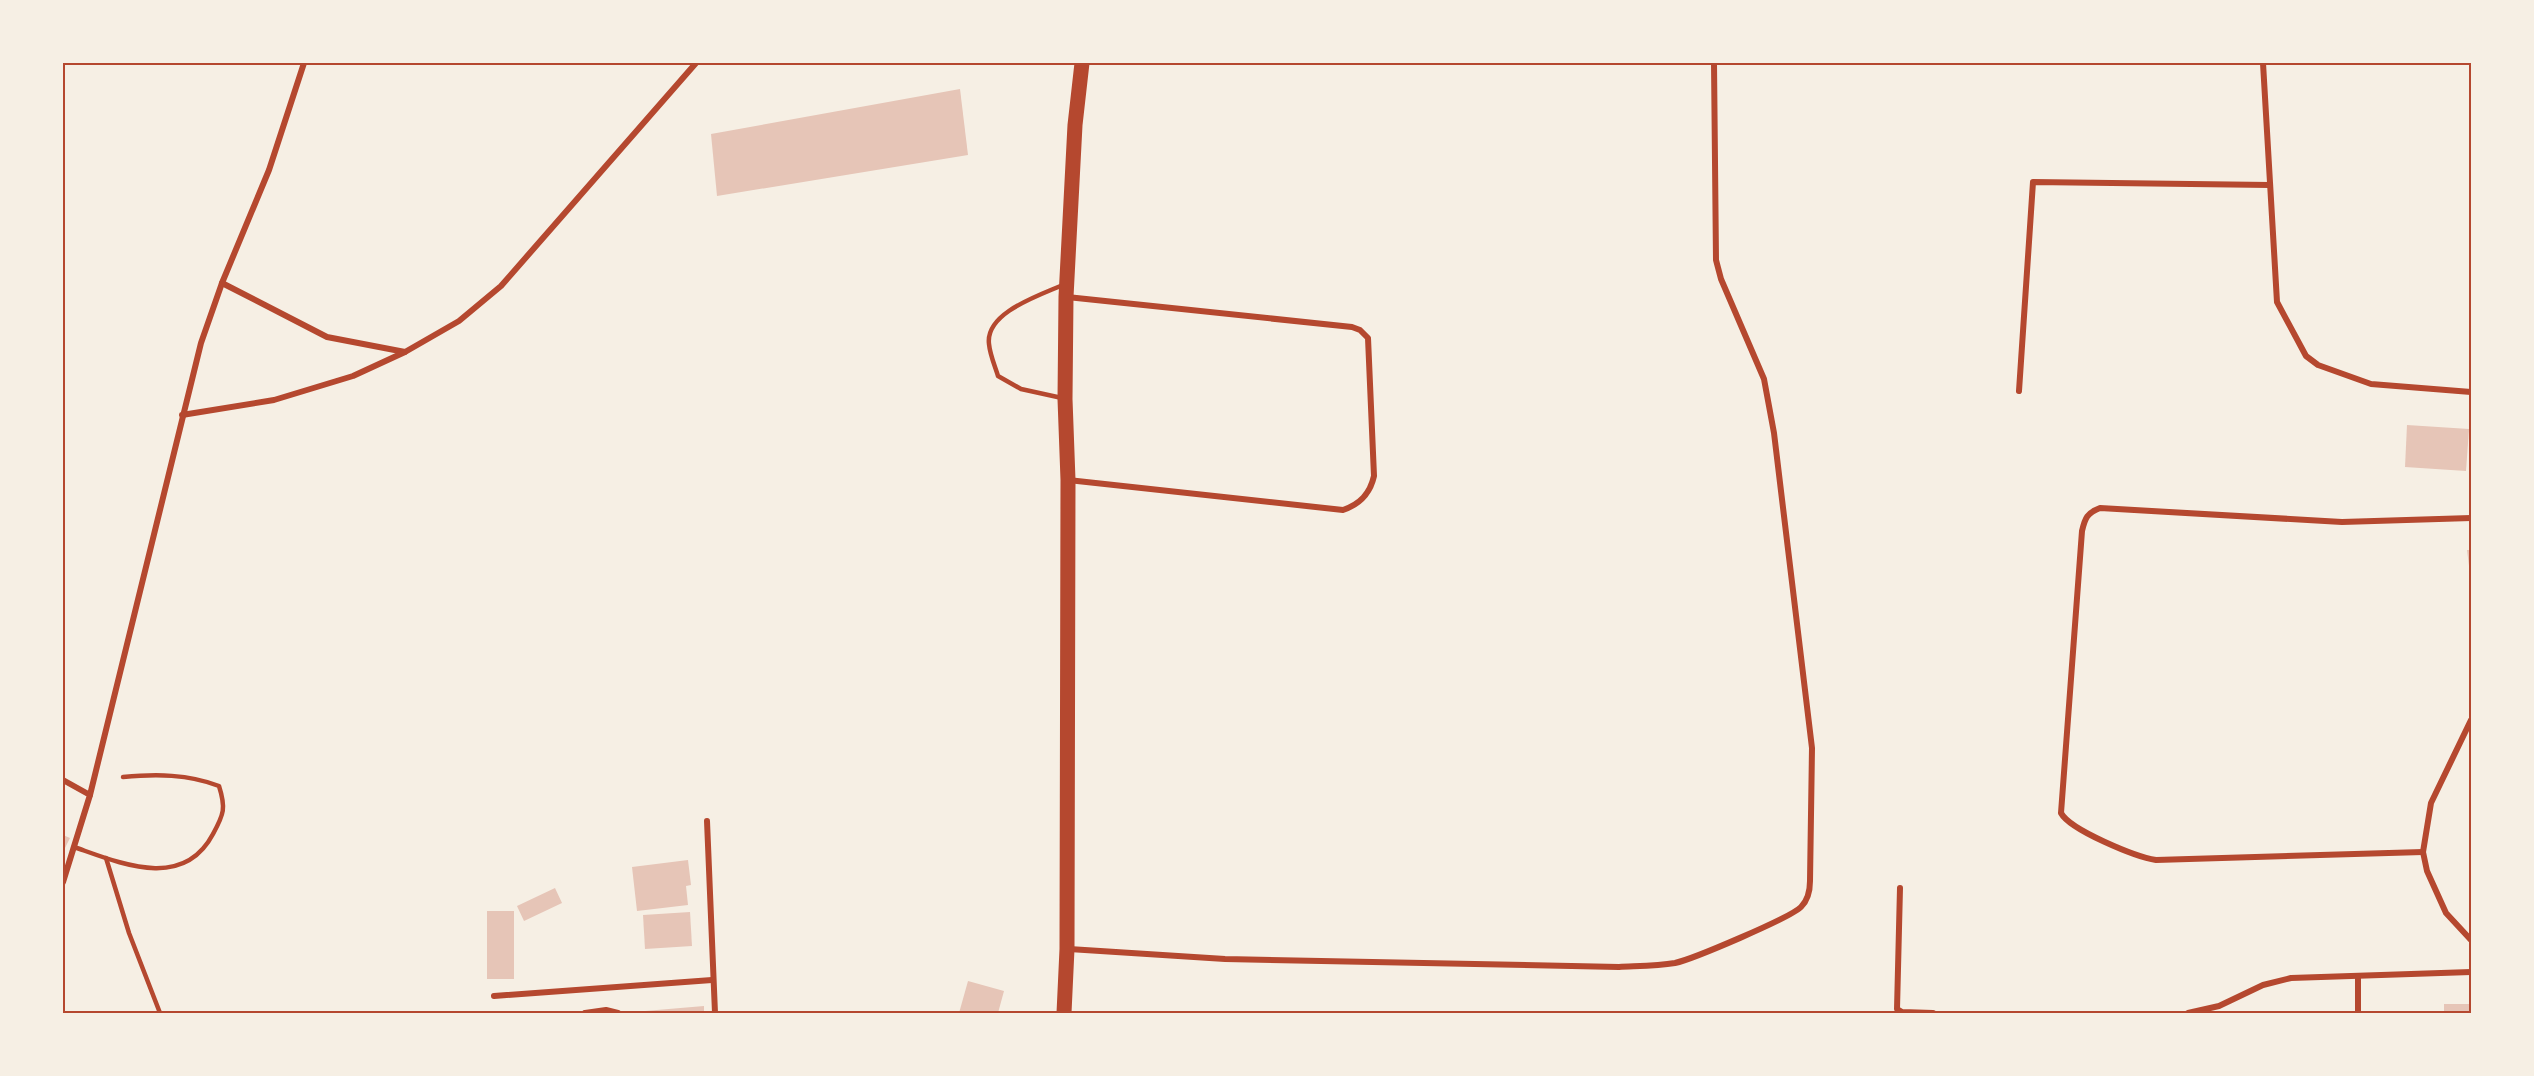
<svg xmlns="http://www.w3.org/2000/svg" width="2534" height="1076" font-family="Quicksand,sans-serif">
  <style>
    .building { fill: #e6c5b7 }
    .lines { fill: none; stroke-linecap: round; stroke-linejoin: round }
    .service { stroke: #b5482f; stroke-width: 4.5 }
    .minor { stroke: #b5482f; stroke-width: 6 }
    .primary { stroke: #b5482f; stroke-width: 15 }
    .neatline { fill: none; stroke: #b5482f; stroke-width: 2 }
  </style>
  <rect width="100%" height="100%" fill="#f6efe4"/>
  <g class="building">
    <polygon points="960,89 968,155 717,196 711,134"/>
    <polygon points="2407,425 2469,429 2466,471 2405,467"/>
    <polygon points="2467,550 2471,550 2471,574 2470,574"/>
    <polygon points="63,835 70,838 63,852"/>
    <polygon points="688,860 691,885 686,886 688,905 637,911 632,867"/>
    <polygon points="555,888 562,903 524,921 517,906"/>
    <rect x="487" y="911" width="27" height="68"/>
    <polygon points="690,912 692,946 645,949 643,915"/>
    <polygon points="968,981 1004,991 998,1013 959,1013"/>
    <rect x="2444" y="1004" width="27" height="9"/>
    <polygon points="704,1006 704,1013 645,1013 645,1011"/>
  </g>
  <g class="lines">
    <g class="service">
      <path d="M1062,398L1021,389L998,376C995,366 990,355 989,344C985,312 1041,295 1065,284"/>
      <path d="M74,847C120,863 183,891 213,834C224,814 226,808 219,786C188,774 156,774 123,777"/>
      <polyline points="106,858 129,933 160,1013"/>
    </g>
    <g class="minor">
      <polyline points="2263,63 2277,302 2306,356 2318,365 2371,384 2471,392"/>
      <polyline points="222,283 327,337 405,352"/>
      <path d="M1067,297L1352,327L1360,330L1368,338L1374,476C1370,494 1360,504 1343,510L1068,480"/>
      <polyline points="2019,391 2033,182 2270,185"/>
      <polyline points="182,415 274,400 353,376 405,352 459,321 501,286 696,63"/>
      <polyline points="2471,720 2431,803 2423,852 2427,871 2446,913 2471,940"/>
      <polyline points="63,780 90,795 63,882"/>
      <polyline points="90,795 201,343 222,283 269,170 304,63"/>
      <polyline points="707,821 715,1013"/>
      <path d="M2423,852L2156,860C2136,857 2070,830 2061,813L2082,531C2085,518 2087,513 2100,508L2342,522L2471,518"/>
      <polyline points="1900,888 1897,1009 1902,1012 1933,1013"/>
      <path d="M1069,949L1225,959L1619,967C1637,966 1657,966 1675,963C1693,959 1790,918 1801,907C1808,900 1810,890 1810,881L1812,748L1774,433L1764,379L1721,279L1716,260L1714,63"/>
      <polyline points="494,996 712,980"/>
      <polyline points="585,1013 606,1010 618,1013"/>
      <polyline points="2188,1013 2219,1006 2263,985 2291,978 2471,972"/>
      <polyline points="2358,1013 2358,976"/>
    </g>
    <polyline class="primary" points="1064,1013 1067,949 1068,480 1065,399 1066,297 1075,125 1082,63"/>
  </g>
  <rect width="2534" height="1076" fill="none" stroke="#f6efe4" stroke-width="129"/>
  <rect x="64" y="64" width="2406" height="948" class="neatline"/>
</svg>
